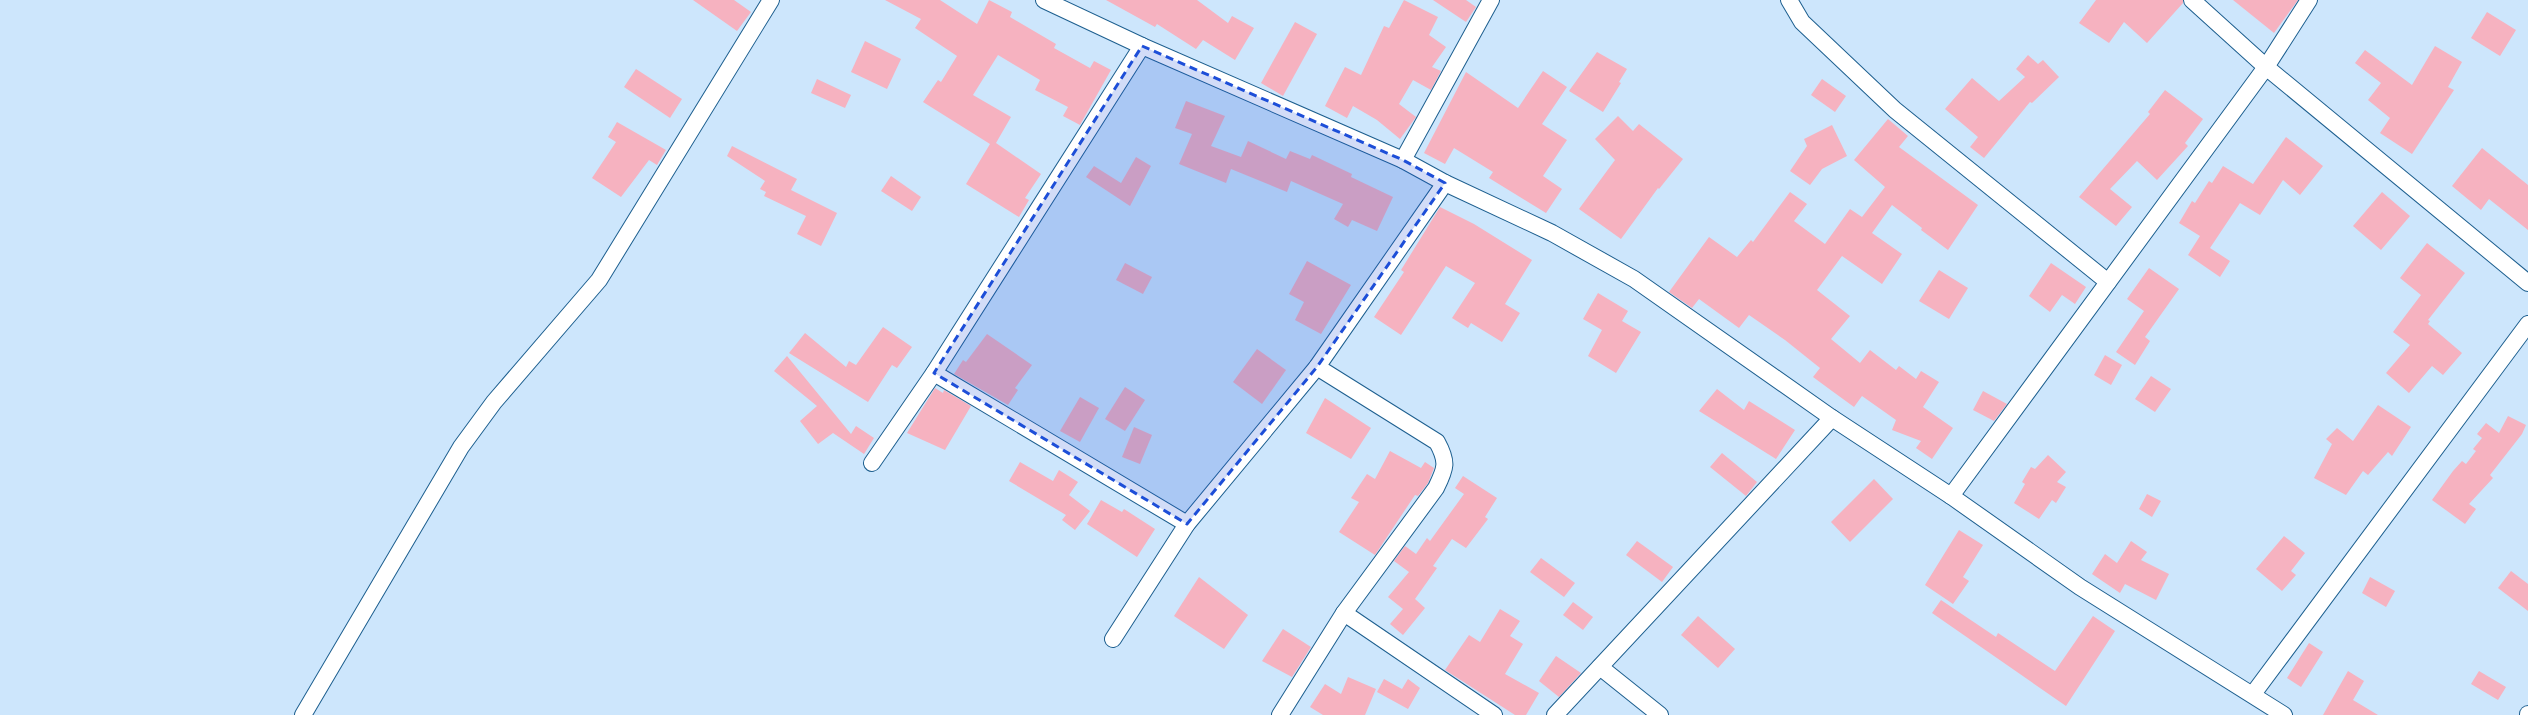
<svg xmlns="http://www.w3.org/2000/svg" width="2528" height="715" font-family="Inter,sans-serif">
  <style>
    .building { fill: #f6b2c0 }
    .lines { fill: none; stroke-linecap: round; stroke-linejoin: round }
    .minor-casing { stroke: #1d5f8f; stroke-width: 18 }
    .minor { stroke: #fff; stroke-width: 16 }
    .marked { fill: #1d4ed8; fill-opacity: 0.2; stroke: #1d4ed8; stroke-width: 3; stroke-dasharray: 8 5; stroke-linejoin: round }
  </style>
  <rect width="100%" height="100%" fill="#cde6fc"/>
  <g class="building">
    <polygon points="693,0 734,0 751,12 737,31"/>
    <polygon points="885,0 940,0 977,24 989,0 1012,12 1010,17 1056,44 1054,48 1090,68 1094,61 1111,70 1080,125 1063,116 1068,107 1035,90 1040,80 998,55 973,95 1011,117 996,143 1041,174 1025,198 1029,200 1019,217 966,184 990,144 923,102 938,80 941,82 957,56 915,28 921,19"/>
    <polygon points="1106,0 1197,0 1228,23 1232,16 1254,28 1235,60 1203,40 1196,49 1157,24 1155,27"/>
    <polygon points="1404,0 1438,17 1429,35 1446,47 1432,67 1441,71 1431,90 1413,80 1399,104 1416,117 1400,139 1377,120 1353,106 1347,118 1325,106 1345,67 1361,75 1384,26 1389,28"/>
    <polygon points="1433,0 1466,0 1476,7 1466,22"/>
    <polygon points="2096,0 2183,0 2183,3 2147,43 2124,22 2109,43 2079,23"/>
    <polygon points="2233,0 2298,0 2274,33"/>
    <polygon points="2487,12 2516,30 2500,56 2471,38"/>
    <polygon points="1295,22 1317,34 1283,96 1261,83"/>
    <polygon points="865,41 901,59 887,89 851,72"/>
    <polygon points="2435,46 2462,62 2448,87 2454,90 2412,154 2380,133 2390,118 2368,100 2381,83 2355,63 2365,50 2412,85"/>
    <polygon points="1597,52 1627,69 1619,82 1621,83 1603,112 1569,91"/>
    <polygon points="2028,55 2038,64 2043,60 2059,77 2032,103 2030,102 1984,158 1970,147 1978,137 1945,109 1972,78 1999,101 2025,77 2016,69"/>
    <polygon points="636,69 682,99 670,118 624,87"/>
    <polygon points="1543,71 1567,87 1542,124 1567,140 1543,176 1562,189 1546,213 1489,178 1493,172 1454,148 1445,164 1424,153 1466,72 1518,108"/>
    <polygon points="817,79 851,95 845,108 811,93"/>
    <polygon points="1822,79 1846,96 1835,112 1811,95"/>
    <polygon points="2165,90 2203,119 2185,143 2188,146 2157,180 2137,161 2110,189 2132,207 2116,226 2079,197 2150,114 2148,112"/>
    <polygon points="1186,101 1225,116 1211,146 1241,157 1248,141 1286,159 1290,151 1310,159 1312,155 1352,174 1351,177 1393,197 1377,231 1352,220 1348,227 1334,219 1343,204 1291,181 1287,192 1231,169 1226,183 1179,164 1192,134 1175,128"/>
    <polygon points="1618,116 1633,131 1639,124 1683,159 1659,189 1658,188 1621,239 1579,209 1615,160 1595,139"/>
    <polygon points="1888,119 1908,136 1899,147 1978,205 1948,250 1921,230 1922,228 1892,205 1872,233 1902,254 1882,284 1842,256 1817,290 1850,316 1831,339 1860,363 1870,350 1896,370 1899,366 1916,379 1921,371 1939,382 1923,407 1953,428 1932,459 1916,448 1921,441 1892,430 1896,420 1862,396 1854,407 1832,391 1813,377 1820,368 1785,340 1749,315 1739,328 1699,299 1692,308 1669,292 1709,237 1737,257 1751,240 1753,242 1790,192 1807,204 1794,221 1825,244 1850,209 1862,217 1885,187 1854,160"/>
    <polygon points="617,122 666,150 657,165 649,160 621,197 592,178 616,142 608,137"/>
    <polygon points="1832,125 1847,156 1822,169 1810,185 1790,171 1807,146 1804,139"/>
    <polygon points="2286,137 2323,166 2300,195 2283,180 2260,215 2240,203 2210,248 2230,261 2220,277 2188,255 2200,236 2179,223 2192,201 2195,203 2209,181 2212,183 2223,166 2253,184"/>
    <polygon points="732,146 797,179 791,190 837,213 821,246 797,234 806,216 764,196 766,192 760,189 765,181 727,156"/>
    <polygon points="2482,148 2528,185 2528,230 2489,199 2481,210 2452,186"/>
    <polygon points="1136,157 1151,166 1130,206 1086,177 1094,166 1121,183"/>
    <polygon points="891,176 921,197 912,211 881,191"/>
    <polygon points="2382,192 2410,216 2381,250 2353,226"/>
    <polygon points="1440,207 1474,224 1532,260 1505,304 1520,313 1502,342 1471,323 1468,328 1452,318 1475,283 1446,266 1401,335 1374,317 1404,272 1401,270"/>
    <polygon points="2427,243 2465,273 2428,320 2430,321 2428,324 2462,353 2443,375 2432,366 2409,393 2386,373 2410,345 2393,332 2421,295 2400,278"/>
    <polygon points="1307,261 1351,285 1321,334 1295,320 1304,302 1289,294"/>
    <polygon points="1125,263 1152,277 1143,294 1116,280"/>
    <polygon points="2051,263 2086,287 2075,304 2062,295 2050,312 2029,296"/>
    <polygon points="2149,268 2179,289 2145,337 2150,341 2135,365 2116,352 2144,311 2127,299"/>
    <polygon points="1939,270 1968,288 1949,319 1919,301"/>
    <polygon points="1598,293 1628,311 1622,321 1641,332 1616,373 1588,356 1602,330 1583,319"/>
    <polygon points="883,327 912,347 897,368 892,365 868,402 789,353 805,333 846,367 849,361 856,365"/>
    <polygon points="987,334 1032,365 1015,388 1018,390 1008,405 954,374 963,360 966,362"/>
    <polygon points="1257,349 1286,370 1262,404 1233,382"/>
    <polygon points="2105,355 2122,365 2111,385 2094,375"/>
    <polygon points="787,356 851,434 856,426 874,438 864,454 833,433 818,444 800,421 817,406 774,371"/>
    <polygon points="2151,376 2171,389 2155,412 2135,399"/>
    <polygon points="1125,387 1145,400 1125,431 1105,419"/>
    <polygon points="935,388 943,393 944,390 971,406 945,450 907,433"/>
    <polygon points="1717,389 1744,410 1749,401 1795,430 1776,459 1699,411"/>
    <polygon points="1983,391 2007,404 1994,421 1973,410"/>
    <polygon points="1080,397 1099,408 1080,442 1060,431"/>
    <polygon points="1325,398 1371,428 1351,459 1306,433"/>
    <polygon points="2378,405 2411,427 2392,456 2388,452 2368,475 2363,471 2346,495 2314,478 2332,444 2326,439 2337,428 2353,441"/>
    <polygon points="2508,416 2526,425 2522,434 2490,475 2493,478 2469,504 2476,509 2465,524 2432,500 2453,471 2462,461 2466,464 2476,451 2473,449 2482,438 2477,434 2486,423 2499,433"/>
    <polygon points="1134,427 1152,435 1140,464 1122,457"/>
    <polygon points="1390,451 1421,468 1425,462 1434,468 1428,483 1418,496 1415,495 1375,555 1339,532 1359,502 1351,498 1367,474 1375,479"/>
    <polygon points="1722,453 1757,482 1746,496 1710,467"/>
    <polygon points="2048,455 2066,472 2057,482 2066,487 2056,503 2052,500 2039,519 2014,503 2025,484 2022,482 2031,467 2035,469"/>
    <polygon points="1020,462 1053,481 1059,470 1078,482 1069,495 1090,511 1075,530 1062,520 1066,515 1009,481"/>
    <polygon points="1463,476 1497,498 1485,517 1488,519 1466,548 1452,539 1433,566 1437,568 1415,599 1425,608 1403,635 1390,624 1403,609 1388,597 1409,572 1394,561 1405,546 1416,554 1427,538 1430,541 1464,494 1455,488"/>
    <polygon points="1874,479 1893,499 1850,542 1831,522"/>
    <polygon points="2147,494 2161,501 2152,517 2139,509"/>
    <polygon points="1101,500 1122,512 1124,509 1155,529 1137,557 1087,524"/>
    <polygon points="1959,530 1983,545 1963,577 1969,581 1953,604 1925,585"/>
    <polygon points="2284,536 2305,553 2291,571 2296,575 2282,591 2256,569"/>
    <polygon points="1637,541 1673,567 1662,582 1626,555"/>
    <polygon points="2131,541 2147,552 2141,560 2169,574 2156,600 2125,584 2120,593 2092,574 2105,554 2117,563"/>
    <polygon points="1541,558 1575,583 1564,597 1530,572"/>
    <polygon points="2511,571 2528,584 2528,611 2498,588"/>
    <polygon points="1199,577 1248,615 1224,649 1174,616"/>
    <polygon points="2370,577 2395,591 2386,607 2362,593"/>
    <polygon points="1941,600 1996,637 1998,633 2055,671 2093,616 2115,631 2066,706 1932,613"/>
    <polygon points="1573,602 1593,617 1583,630 1563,615"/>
    <polygon points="1500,609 1520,621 1510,636 1523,644 1505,674 1539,693 1526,715 1515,715 1445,670 1469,635 1480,642"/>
    <polygon points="1698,616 1735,649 1718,668 1681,635"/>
    <polygon points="1283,629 1311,647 1292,677 1262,661"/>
    <polygon points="2309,643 2323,652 2301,687 2287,678"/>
    <polygon points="1556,656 1581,673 1559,697 1539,681"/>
    <polygon points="2348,671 2364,681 2353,700 2378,715 2323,715"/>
    <polygon points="2479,671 2506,687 2498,700 2471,684"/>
    <polygon points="1348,677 1376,689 1365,715 1323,715 1310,707 1325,684 1341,694"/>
    <polygon points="1384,679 1402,689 1408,679 1420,688 1408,709 1377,692"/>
  </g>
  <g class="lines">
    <defs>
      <g id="minor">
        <polyline points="1044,0 1142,46 1403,160 1445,183 1552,233 1634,279 1832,418 1951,496 2080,587 2284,715"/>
        <polyline points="1789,0 1802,22 1895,110 2108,282"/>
        <polyline points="2192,0 2266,67 2309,0"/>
        <polyline points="1403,160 1491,0"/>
        <polyline points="934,373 1187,524"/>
        <polyline points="872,463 934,373 1142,46"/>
        <polyline points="1951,496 2266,67 2528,283"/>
        <polyline points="1344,613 1494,715"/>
        <polyline points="1113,639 1187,524 1317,367 1445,183"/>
        <polyline points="1600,667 1660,715"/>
        <polyline points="2253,694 2528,324"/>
        <polyline points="303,715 461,447 494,402 599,280 771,0"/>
        <path d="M1280,715L1344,613L1436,488C1446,468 1448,462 1437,442L1317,367"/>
        <polyline points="1555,715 1832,418"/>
        <polyline points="2528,715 2528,714"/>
      </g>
    </defs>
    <use href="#minor" class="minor-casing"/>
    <use href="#minor" class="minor"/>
  </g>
  <path class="marked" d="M1142,46L1403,160L1445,183L1317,367L1187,524L934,373Z"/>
</svg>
